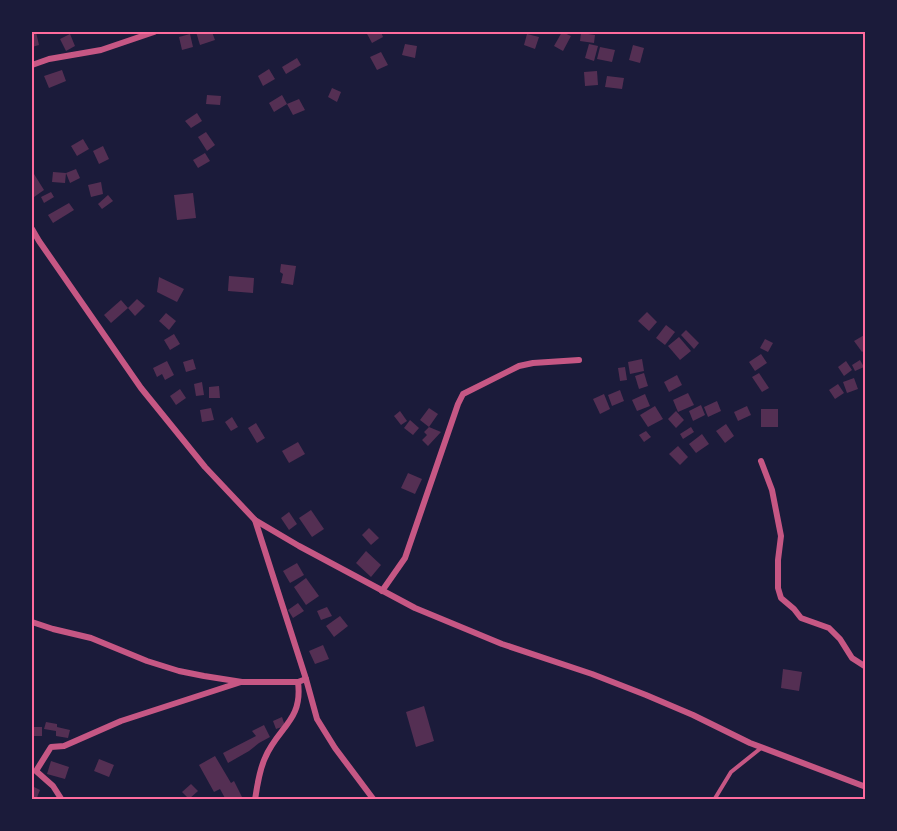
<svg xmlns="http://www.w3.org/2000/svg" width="897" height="831" font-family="'Times New Roman',serif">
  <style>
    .building { fill: #542f53 }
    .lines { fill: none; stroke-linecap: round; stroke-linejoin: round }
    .service { stroke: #c65784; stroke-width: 4 }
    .minor { stroke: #c65784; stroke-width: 6 }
    .neatline { fill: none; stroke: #ff6b9d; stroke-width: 2 }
  </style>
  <rect width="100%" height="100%" fill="#1b1b3a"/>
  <g class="building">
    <polygon points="36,32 39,45 32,47 32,33"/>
    <polygon points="196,32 212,32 215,40 200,45"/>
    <polygon points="366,32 381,32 383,37 372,43"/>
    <polygon points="562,32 571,36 563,51 554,46"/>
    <polygon points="581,33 595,35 594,43 580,41"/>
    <polygon points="70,34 75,46 66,51 60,39"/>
    <polygon points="190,34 193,47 182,50 179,37"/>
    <polygon points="527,34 539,37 535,49 524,45"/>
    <polygon points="405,44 417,46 415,58 402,55"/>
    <polygon points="589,44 598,46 594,61 585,58"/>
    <polygon points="633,45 644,48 640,63 629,60"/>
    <polygon points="600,47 615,50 612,62 597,59"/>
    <polygon points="381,52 388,65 377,70 370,57"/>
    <polygon points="297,58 301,65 286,74 282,67"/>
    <polygon points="269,69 275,79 263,86 258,76"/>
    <polygon points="62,70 66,81 49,88 44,76"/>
    <polygon points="597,71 598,85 585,86 584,72"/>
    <polygon points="607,76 624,78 622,89 605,87"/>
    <polygon points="332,88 341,92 337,102 328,97"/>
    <polygon points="207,95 221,96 220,105 206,104"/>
    <polygon points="282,95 287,104 274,112 269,103"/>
    <polygon points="299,99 305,110 293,115 287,104"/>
    <polygon points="197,113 202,121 191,128 185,121"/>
    <polygon points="206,132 215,145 207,151 198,137"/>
    <polygon points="83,139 89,149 77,156 71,146"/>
    <polygon points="103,146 109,159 99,164 93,151"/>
    <polygon points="205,153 210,161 198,168 193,160"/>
    <polygon points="76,169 80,178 70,183 66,173"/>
    <polygon points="53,172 66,173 65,183 52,182"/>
    <polygon points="34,174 44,190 34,197 32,193 32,175"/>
    <polygon points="101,182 103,194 91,197 88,185"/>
    <polygon points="51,192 54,197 44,203 41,197"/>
    <polygon points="193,193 196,218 177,220 174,195"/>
    <polygon points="108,195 113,201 102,209 98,204"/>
    <polygon points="69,203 74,210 53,223 48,215"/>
    <polygon points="281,264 296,266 293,285 281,283 283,274 280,272"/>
    <polygon points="229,276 254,278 253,293 228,291"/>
    <polygon points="159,277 184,289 177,302 157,292"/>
    <polygon points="137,299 145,306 135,316 128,308"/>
    <polygon points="121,300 128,308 111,323 104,315"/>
    <polygon points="647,312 657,322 649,331 638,321"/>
    <polygon points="166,313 176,321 169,330 159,321"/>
    <polygon points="666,325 675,332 665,345 656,338"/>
    <polygon points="686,330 699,343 694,349 681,335"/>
    <polygon points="174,334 180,344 170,350 164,340"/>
    <polygon points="866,334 866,349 862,352 854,341"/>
    <polygon points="679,337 691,351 680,360 668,346"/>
    <polygon points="765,339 773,343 768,352 760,348"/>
    <polygon points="761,354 767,363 755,371 749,362"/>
    <polygon points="193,359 196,369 186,372 183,362"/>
    <polygon points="642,359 644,371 630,374 628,362"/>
    <polygon points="860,360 864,367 855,371 852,365"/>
    <polygon points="167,361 174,375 165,380 162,374 157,377 153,368"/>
    <polygon points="846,361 852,370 844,376 838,367"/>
    <polygon points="625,367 627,380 620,381 618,368"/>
    <polygon points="644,373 648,386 639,389 635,376"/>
    <polygon points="759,373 769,388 762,392 752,377"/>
    <polygon points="677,375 682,385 669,392 664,382"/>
    <polygon points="854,378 858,389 847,393 843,382"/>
    <polygon points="202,382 204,395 196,396 194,384"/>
    <polygon points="838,384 844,393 835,399 829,390"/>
    <polygon points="219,386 220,398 209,398 209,387"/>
    <polygon points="180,389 186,398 176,405 170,396"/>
    <polygon points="620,390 624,401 612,406 608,395"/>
    <polygon points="688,393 694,405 678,412 673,400"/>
    <polygon points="604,394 610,409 600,414 593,399"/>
    <polygon points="645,394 650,406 637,411 632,400"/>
    <polygon points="717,401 721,411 708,417 704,407"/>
    <polygon points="701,405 705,415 693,421 689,411"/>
    <polygon points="655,406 663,419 648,427 640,415"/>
    <polygon points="747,406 751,415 738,421 734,412"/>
    <polygon points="211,408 214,420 202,422 200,410"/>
    <polygon points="429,408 438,414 429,427 420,420"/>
    <rect x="761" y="409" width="17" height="18"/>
    <polygon points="400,411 407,421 401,425 394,416"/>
    <polygon points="676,411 684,420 676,428 668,419"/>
    <polygon points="232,417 238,427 231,431 225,422"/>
    <polygon points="410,420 419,428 413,435 404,428"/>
    <polygon points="256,423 265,438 257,443 248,428"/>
    <polygon points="726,424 734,436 725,443 716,431"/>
    <polygon points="429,427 441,432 428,446 422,440 427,435 424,432"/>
    <polygon points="691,427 694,432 683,439 680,434"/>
    <polygon points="646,431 651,437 644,442 639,435"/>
    <polygon points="702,434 709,444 696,453 689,444"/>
    <polygon points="298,442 305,454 289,463 282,451"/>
    <polygon points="678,446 688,457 680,465 669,454"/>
    <polygon points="408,473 422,479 415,494 401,488"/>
    <polygon points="311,510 324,529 312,537 299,518"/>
    <polygon points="289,512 297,524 289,530 281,518"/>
    <polygon points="369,528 379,538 371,545 362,535"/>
    <polygon points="366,551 381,565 371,577 356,563"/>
    <polygon points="297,563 304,575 290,583 283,571"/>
    <polygon points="306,578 319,596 306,605 294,587"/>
    <polygon points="298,603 304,611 293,618 288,610"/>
    <polygon points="327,607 332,616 321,620 317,611"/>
    <polygon points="340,616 348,626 334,637 326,626"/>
    <polygon points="323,645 329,659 315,664 309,651"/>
    <polygon points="783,669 802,672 799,691 781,688"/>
    <polygon points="424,706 434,741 416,747 406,712"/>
    <polygon points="282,717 285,726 276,729 273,721"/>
    <polygon points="46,722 57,724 57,727 70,730 68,738 56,736 56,731 44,729"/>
    <polygon points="264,725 270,737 259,743 249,751 228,763 223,753 256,736 252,731"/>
    <rect x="32" y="727" width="10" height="9"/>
    <polygon points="215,756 231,783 234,781 242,797 237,800 226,800 220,789 214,792 199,765"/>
    <polygon points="99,759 114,765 109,777 94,771"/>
    <polygon points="51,761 69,767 65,779 47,774"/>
    <polygon points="191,784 198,791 189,799 182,792"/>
    <polygon points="32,786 40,790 36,800 32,800"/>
  </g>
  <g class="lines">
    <polyline class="service" points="714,800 731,772 761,748"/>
    <g class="minor">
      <polyline points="32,65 49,59 101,50 154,32"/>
      <polyline points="32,229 39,241 141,388 205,467 255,520 299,546 415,608 502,644 592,674 646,695 693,715 750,743 866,787"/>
      <polyline points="761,461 772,490 781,536 778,560 778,588 781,598 794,609 801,618 829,628 840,639 852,658 866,667"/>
      <polyline points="255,520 306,679 317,719 335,748 374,800"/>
      <polyline points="382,591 405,558 458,404 463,394 519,366 533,363 579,360"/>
      <polyline points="32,622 53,629 91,638 147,661 179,671 204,676 242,682 298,682 306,679"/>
      <polyline points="62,800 53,786 36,771 51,747 64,746 121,721 241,682"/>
      <path d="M255,800C257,786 259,771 265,758C278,727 303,721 298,682"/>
    </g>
  </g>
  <rect width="897" height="831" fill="none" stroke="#1b1b3a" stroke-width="66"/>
  <rect x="33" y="33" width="831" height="765" class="neatline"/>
</svg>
